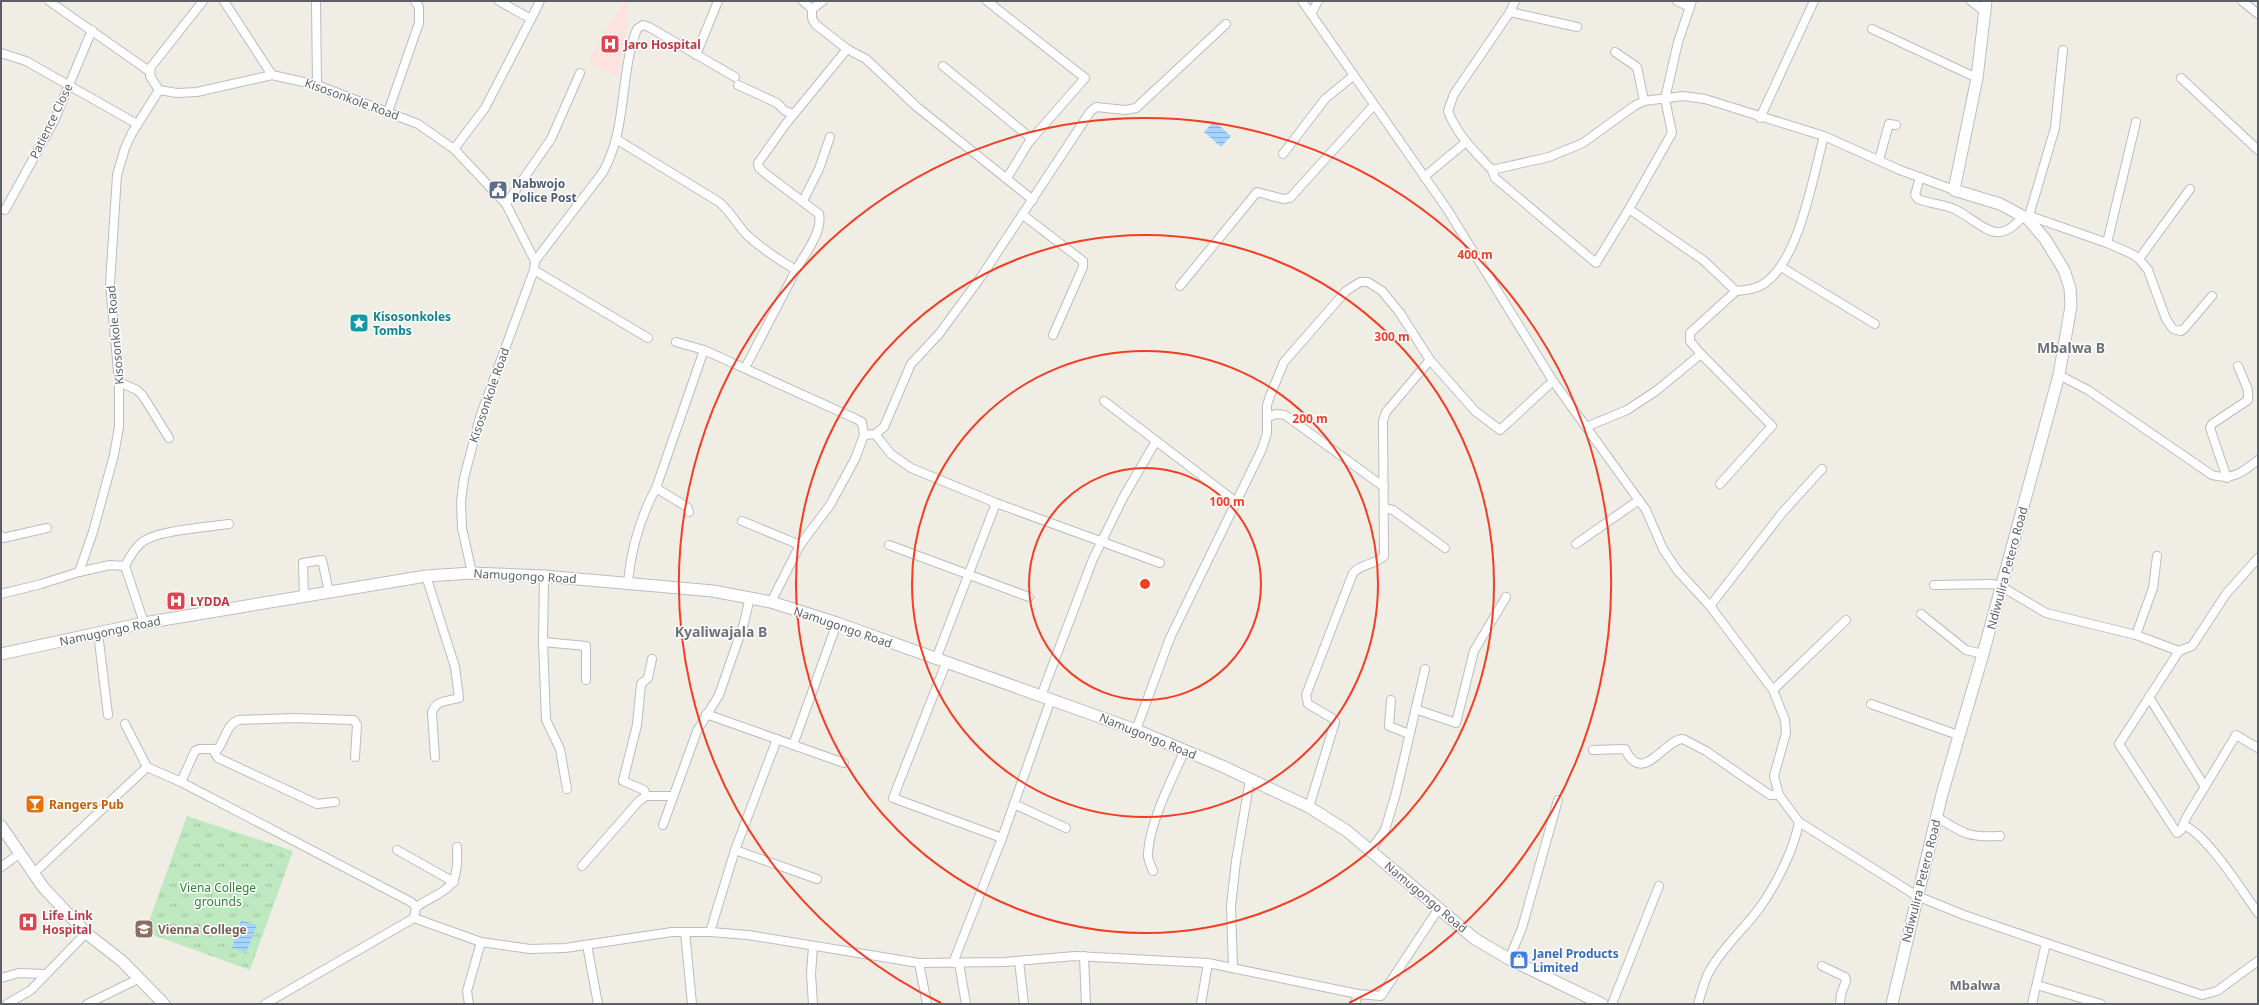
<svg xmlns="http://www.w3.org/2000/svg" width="2259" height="1005" font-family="'Noto Sans',sans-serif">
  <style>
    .medical { fill: #fde3df }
    .park { fill: url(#park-tufts) }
    .water { fill: url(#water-rules) }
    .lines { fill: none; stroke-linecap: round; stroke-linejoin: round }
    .street-casing { stroke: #b9bcc1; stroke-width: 10 }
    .secondary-casing { stroke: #b9bdc3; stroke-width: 13 }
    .street { stroke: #fff; stroke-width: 8 }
    .secondary { stroke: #fff; stroke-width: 11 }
    .ring { fill: none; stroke: #f63d23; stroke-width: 2 }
    .labels { text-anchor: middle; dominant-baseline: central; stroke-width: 3; stroke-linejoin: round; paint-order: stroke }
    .health-label { font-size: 12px; font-weight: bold; fill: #be3a42; stroke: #fff; text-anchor: start }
    .street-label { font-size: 12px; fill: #5c6066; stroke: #fff }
    .service-label { font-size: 12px; font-weight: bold; fill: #4e5e75; stroke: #fff; text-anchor: start }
    .culture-label { font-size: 12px; font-weight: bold; fill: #0d838f; stroke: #fff; text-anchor: start }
    .food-label { font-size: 12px; font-weight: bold; fill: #c56008; stroke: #fff; text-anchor: start }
    .park-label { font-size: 12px; fill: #2e8335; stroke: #fff }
    .education-label { font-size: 12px; font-weight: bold; fill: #785e54; stroke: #fff; text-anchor: start }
    .shop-label { font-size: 12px; font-weight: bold; fill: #366cbe; stroke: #fff; text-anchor: start }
    .neighbourhood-label { font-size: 13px; font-weight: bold; fill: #6d7278; stroke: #fff }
    .quarter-label { font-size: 14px; font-weight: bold; fill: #6d7278; stroke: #fff }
    .centre { fill: #f63d23; stroke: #fff; stroke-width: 2 }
    .ring-label { font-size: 12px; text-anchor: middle; font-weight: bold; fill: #f63d23; stroke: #fff; stroke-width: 3; stroke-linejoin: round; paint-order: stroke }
  </style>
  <defs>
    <pattern id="park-tufts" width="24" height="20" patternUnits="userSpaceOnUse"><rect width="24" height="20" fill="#bee9c0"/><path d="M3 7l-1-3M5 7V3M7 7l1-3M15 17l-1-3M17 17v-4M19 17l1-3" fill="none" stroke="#9ec0a0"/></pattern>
    <pattern id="water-rules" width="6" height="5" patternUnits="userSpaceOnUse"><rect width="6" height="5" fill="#a4d4ff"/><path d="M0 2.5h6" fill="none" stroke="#89afd2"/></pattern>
  </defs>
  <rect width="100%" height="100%" fill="#f0eee4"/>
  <polygon class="medical" points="623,1 629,1 628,23 618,77 587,62"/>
  <polygon class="park" points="187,816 293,851 250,970 145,932"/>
  <g class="water">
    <polygon points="1214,121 1231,136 1221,147 1204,132"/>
    <polygon points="241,920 257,925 246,953 232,948"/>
  </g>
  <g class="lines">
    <defs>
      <g id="street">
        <polyline points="49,1 149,71"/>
        <polyline points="224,1 272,75"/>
        <polyline points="316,1 317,85"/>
        <polyline points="803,1 812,9"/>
        <polyline points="987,1 1085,78 1029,142 1007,178"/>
        <path d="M1302,1L1447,209L1553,381L1646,510L1663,549L1677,570L1710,606L1773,690L1785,720L1786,733L1774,776L1779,795L1799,822C1794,850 1775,887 1758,910C1742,931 1722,948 1709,972C1704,981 1701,994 1698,1004"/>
        <path d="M1515,1L1510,12L1454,94L1448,111C1457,135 1475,152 1492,170L1549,157L1583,143L1634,106L1644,101L1683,96L1705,99L1824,136L1900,170L1954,190"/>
        <polyline points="1677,1 1690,7"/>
        <polyline points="1971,1 1985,12"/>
        <polyline points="2242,1 2258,14"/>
        <polyline points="812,9 812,18 815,24 847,49 866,59 917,107 1033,200"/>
        <polyline points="812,9 823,1"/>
        <polyline points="1510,12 1577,27"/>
        <polyline points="1311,14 1318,1"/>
        <polyline points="531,19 540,1"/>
        <polyline points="1872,29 1977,78"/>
        <polyline points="1615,52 1637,67 1644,101"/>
        <polyline points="1,53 26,61 137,124"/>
        <polyline points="696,55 718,1"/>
        <polyline points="943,66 1032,139"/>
        <polyline points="2181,78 2258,150"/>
        <polyline points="738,85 777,103 785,111 794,114"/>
        <polyline points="159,90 150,76 151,67 203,1"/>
        <polyline points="388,112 419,23 419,7 415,1"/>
        <polyline points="1760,118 1814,1"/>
        <path d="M616,139L719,202C731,212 737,225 747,235C762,249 779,260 796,270L745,368"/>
        <polyline points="454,149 485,108 531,19 499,1"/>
        <polyline points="1283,154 1325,99 1353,76"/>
        <polyline points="1879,160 1889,124 1896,125"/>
        <polyline points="1492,170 1495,178 1596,263 1629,209"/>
        <polyline points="1424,177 1466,142"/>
        <path d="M1920,177L1915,195L1918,199C1930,204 1943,204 1954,209C1982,222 1996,250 2023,216"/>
        <polyline points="803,201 819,169 830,137"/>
        <polyline points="506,204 551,139 580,73"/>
        <polyline points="5,210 54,121 92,30"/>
        <polyline points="1023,215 1083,261 1083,267 1053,335"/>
        <polyline points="2030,216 2107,243 2132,254 2139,259 2148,270 2166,319 2173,329 2181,331 2184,329 2212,296"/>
        <polyline points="2028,219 2055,128 2063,50"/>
        <polyline points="2107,243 2136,122"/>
        <polyline points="2139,259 2190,189"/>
        <path d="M535,261L603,172C628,127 619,75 637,29L643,25L649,27L735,77"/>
        <polyline points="1781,267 1875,324"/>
        <polyline points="534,270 648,338"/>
        <path d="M796,270C804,255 823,232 819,214L766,174L759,168L758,163L785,125L847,49"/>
        <polyline points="1180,286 1257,192 1283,199 1290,198 1374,105"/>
        <path d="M1736,291C1746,290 1757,289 1765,283C1800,258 1813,176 1824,136"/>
        <polyline points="676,342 704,350 854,418 862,422 864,435 855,459 830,505 800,545 771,602"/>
        <polyline points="1701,354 1772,426 1720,484"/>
        <path d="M2059,375L2088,390L2212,475C2232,481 2243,472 2258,460"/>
        <polyline points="119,382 137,390 143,396 169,438"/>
        <polyline points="1104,401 1236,502"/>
        <polyline points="1268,417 1276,414 1285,415 1384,487"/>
        <polyline points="1586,427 1627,410 1656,391 1701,354 1690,341 1690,333 1736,291 1703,260 1629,209 1672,133 1665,99 1678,42 1692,1"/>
        <polyline points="875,434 891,454 911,468 996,503 1160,563"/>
        <polyline points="864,435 875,434 884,427 911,364 939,334 981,277 1090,112 1096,107 1125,110 1136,108 1226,24"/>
        <polyline points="2227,478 2210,428 2212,424 2248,400 2248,390 2238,366"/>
        <polyline points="656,488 687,507 689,512"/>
        <polyline points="1384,508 1393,510 1445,548"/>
        <polyline points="742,521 800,545"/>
        <polyline points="1,536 3,538 47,528"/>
        <polyline points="1576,544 1639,500"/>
        <polyline points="889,545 1029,597"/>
        <path d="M125,566C129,558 134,549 141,543C156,530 209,527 229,524"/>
        <polyline points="79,572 110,565 125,566 144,623"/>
        <path d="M426,576L455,667L459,698C448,701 435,700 432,713L435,757"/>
        <polyline points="544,576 543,642 546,720 560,749 567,789"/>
        <path d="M628,582C631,549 640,518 656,488L704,350"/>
        <polyline points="1934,585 1993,584 2002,587 2046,613 2136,635 2179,651 2192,646 2226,594 2258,558"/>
        <polyline points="1,594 41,584 79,572 93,532 114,455 119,427 119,382 110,284 117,175 125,148 132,133 159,90 177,93 197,92 272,75 317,85 418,124 454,149 506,204 535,261 534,270 480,417 464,478 461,502 462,528 472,573"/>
        <polyline points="304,596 303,563 322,560 329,592"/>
        <polyline points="1710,606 1782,513 1822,469"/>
        <polyline points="1921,614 1966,650 1983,654"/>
        <polyline points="98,633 108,715"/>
        <polyline points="2136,635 2153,588 2157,556"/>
        <polyline points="543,642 586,646 586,680"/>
        <polyline points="2179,651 2119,744 2177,833 2181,830 2186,818 2236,735 2258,748"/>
        <polyline points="936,659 996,503"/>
        <polyline points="946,663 893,798 1002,838"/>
        <polyline points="1773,690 1846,620"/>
        <polyline points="1041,696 1093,559 1124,496 1156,441"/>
        <polyline points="2149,697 2205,787"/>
        <polyline points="1391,700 1389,726 1409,734"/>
        <polyline points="1871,704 1958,735"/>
        <polyline points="1415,709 1456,723 1474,651 1506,597"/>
        <polyline points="706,714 844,763"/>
        <polyline points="125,724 147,767 181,782 411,902 416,907 414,918"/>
        <polyline points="1136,730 1170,638 1262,449 1267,433 1267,405 1270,396 1284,362 1346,291 1360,282 1368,282 1382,291 1400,313 1430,360 1475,411 1500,430 1553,381"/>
        <polyline points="793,745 837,623"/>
        <polyline points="213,750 218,758 317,804 335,802"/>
        <path d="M1593,750L1625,749C1643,787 1664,739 1683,739L1706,751L1770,795H1779"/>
        <path d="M181,782L195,751L199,749H218C225,740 227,723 239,720L292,718L354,720L357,725L355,757"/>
        <polyline points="646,796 644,790 623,781 637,725 641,684 648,678 652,659"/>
        <polyline points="1014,804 1066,828"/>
        <path d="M1309,807L1335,722L1332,718L1308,704L1306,695L1353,573C1362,563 1375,565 1384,556L1383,421L1386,412L1430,360"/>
        <path d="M1937,817C1962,833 1969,838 2000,836"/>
        <polyline points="1799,822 1917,896 1964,915 2046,943 2032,1004"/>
        <polyline points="663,825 697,731 719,695 744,623 750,597"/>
        <path d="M2183,825C2206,833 2243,892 2258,913"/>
        <polyline points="397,850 454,882"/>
        <polyline points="735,850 817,879"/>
        <polyline points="1370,851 1385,830 1396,793 1425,669"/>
        <polyline points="582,866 639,801 646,796 673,796"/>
        <polyline points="1,867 19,854"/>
        <path d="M1153,871C1151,866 1147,858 1148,853C1150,821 1172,779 1185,750"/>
        <polyline points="33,874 147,767"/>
        <path d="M416,907C450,886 459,890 457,847"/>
        <polyline points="685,932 692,1004"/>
        <polyline points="710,932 735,850 777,739"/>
        <polyline points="2046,943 2202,995 2217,991 2258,961"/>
        <polyline points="587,945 598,1004"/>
        <polyline points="1084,956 1086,1004"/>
        <polyline points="1509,959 1522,928 1558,800"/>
        <polyline points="1019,961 1024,1004"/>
        <polyline points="919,963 927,1004"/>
        <polyline points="953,963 1002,838 1051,699"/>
        <polyline points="959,963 966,1004"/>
        <polyline points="1822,966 1845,977 1846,981 1841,994 1840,1004"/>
        <polyline points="1233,968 1231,906 1236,861 1250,779"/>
        <polyline points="1,978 19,973 45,974"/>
        <polyline points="2037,985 2101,1004"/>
        <polyline points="7,1004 31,990 86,933"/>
        <polyline points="87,1004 138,979"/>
        <polyline points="265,1004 414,918 481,942 530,949 565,948 672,932 710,932 748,935 919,963 1005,962 1075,956 1208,963 1358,994 1381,996 1439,908"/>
        <polyline points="469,1004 467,991 481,942"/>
        <polyline points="813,1004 811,974 813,946"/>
        <polyline points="1201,1004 1208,963"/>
        <polyline points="1355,1004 1358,994"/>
        <polyline points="1612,1004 1659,886"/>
      </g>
      <g id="secondary">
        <polyline points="1,654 144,623 426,576 472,573 544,576 713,591 771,602 837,623 1136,730 1222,766 1309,807 1347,831 1475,939 1509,959 1602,1004"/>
        <polyline points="1,826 43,887 86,933 122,961 164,1004"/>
        <polyline points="1892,1004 1942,794 1983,654 2059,375 2071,306 2070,288 2064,270 2045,239 2028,219 2000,204 1954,190 1977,78 1986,1"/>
      </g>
    </defs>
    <use href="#street" class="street-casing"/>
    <use href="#secondary" class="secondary-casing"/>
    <use href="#street" class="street"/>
    <use href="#secondary" class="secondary"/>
  </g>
  <g class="ring">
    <circle cx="1145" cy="584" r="116"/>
    <circle cx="1145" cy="584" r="233"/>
    <circle cx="1145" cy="584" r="349"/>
    <path d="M941 1003A466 466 0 1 1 1349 1003"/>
  </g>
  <defs>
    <symbol id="hospital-square" viewBox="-11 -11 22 22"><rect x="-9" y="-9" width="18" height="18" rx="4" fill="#e0444e" stroke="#fff"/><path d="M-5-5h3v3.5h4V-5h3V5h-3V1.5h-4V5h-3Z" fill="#fff"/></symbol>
    <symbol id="civic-square" viewBox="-11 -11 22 22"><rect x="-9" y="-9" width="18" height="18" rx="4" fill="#5c6f8a" stroke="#fff"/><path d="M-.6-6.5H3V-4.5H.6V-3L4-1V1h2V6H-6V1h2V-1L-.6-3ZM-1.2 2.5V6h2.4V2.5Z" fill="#fff"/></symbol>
    <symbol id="sight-square" viewBox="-11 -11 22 22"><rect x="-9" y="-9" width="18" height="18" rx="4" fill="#0f9aa8" stroke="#fff"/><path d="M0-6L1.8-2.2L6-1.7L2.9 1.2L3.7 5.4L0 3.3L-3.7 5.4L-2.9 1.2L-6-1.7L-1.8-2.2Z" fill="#fff"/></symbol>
    <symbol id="bar-square" viewBox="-11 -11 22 22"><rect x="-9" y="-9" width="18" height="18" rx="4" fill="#e8710a" stroke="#fff"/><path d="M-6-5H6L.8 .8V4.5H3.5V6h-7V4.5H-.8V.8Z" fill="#fff"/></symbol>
    <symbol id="school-square" viewBox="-11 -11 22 22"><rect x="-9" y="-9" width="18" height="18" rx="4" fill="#8d6e63" stroke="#fff"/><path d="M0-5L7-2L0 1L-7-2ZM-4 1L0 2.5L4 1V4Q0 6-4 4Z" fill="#fff"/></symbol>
    <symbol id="shop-square" viewBox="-11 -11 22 22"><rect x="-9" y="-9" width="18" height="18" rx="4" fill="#3f7fe0" stroke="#fff"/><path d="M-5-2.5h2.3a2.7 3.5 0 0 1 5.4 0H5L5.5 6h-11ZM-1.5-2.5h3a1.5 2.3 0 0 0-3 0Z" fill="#fff"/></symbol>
  </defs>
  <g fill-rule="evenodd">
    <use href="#hospital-square" x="599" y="33" width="22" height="22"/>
    <use href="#civic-square" x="487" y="179" width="22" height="22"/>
    <use href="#sight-square" x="348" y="312" width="22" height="22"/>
    <use href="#hospital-square" x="165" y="590" width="22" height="22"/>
    <use href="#bar-square" x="24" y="793" width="22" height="22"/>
    <use href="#hospital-square" x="17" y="911" width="22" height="22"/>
    <use href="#school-square" x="133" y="918" width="22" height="22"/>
    <use href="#shop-square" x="1508" y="949" width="22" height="22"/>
  </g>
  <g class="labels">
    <g class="health-label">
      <text x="624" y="44">Jaro Hospital</text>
      <text x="190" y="601">LYDDA</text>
      <text x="42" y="915">Life Link<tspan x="42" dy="14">Hospital</tspan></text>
    </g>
    <g class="street-label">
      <text transform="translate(352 99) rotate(20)">Kisosonkole Road</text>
      <text transform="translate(51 121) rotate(-64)">Patience Close</text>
      <text transform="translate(115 335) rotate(-95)">Kisosonkole Road</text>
      <text transform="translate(489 395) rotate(-71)">Kisosonkole Road</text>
      <text transform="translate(2007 568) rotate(-75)">Ndiwulira Petero Road</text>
      <text transform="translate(525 576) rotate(3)">Namugongo Road</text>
      <text transform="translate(843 627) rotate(19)">Namugongo Road</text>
      <text transform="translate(110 631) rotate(-12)">Namugongo Road</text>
      <text transform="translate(1148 736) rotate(22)">Namugongo Road</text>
      <text transform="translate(1921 881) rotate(-76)">Ndiwulira Petero Road</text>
      <text transform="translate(1426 897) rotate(40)">Namugongo Road</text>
    </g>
    <g class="service-label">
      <text x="512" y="183">Nabwojo<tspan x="512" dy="14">Police Post</tspan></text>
    </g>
    <g class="culture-label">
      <text x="373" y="316">Kisosonkoles<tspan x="373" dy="14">Tombs</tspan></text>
    </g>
    <g class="food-label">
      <text x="49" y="804">Rangers Pub</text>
    </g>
    <g class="park-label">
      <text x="218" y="887">Viena College<tspan x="218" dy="14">grounds</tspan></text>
    </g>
    <g class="education-label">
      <text x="158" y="929">Vienna College</text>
    </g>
    <g class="shop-label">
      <text x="1533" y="953">Janel Products<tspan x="1533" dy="14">Limited</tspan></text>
    </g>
    <g class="neighbourhood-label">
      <text x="1975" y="985">Mbalwa</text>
    </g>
    <g class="quarter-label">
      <text x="2071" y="347">Mbalwa B</text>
      <text x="721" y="631">Kyaliwajala B</text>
    </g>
  </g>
  <circle cx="1145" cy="584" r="6" class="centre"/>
  <g class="ring-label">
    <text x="1475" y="259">400 m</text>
    <text x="1392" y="341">300 m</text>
    <text x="1310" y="423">200 m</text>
    <text x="1227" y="506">100 m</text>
  </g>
  <rect width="2259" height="1005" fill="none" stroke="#5c6066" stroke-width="4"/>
</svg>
